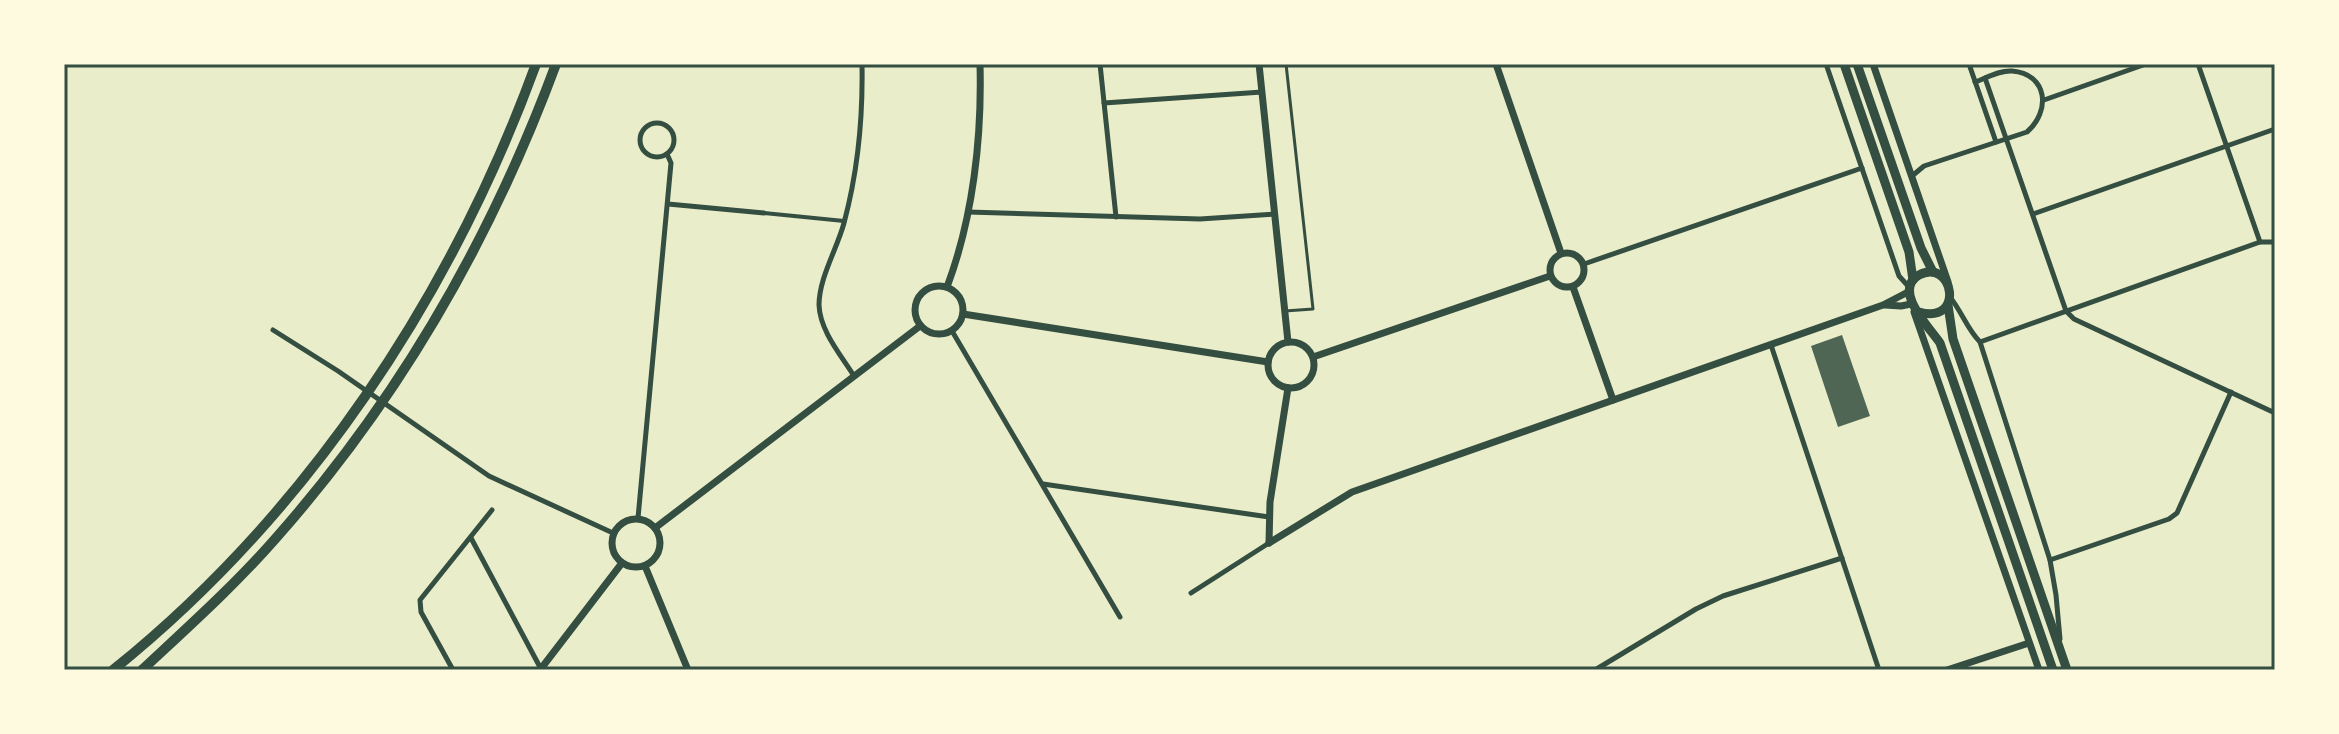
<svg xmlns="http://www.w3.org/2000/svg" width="2339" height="734" font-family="'Open Sans',sans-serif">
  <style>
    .building { fill: #4f6655 }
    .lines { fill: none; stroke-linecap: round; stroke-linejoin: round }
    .service { stroke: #344e41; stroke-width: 3 }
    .pedestrian { stroke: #344e41; stroke-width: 4 }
    .minor { stroke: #344e41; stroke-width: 5 }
    .tertiary { stroke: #344e41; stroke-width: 7 }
    .trunk { stroke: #344e41; stroke-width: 9 }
    .motorway { stroke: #344e41; stroke-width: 10 }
    .neatline { fill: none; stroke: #344e41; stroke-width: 3 }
  </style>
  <rect width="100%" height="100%" fill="#e9edc9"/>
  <polygon class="building" points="1842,335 1870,416 1838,427 1811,346"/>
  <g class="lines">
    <polyline class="service" points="1285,311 1313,309 1286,64"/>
    <polyline class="pedestrian" points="764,213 844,221"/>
    <g class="minor">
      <polyline points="1100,64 1116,217"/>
      <polyline points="1826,64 1899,276 1909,287"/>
      <polyline points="1969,64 1996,142"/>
      <polyline points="2198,64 2260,242"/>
      <polyline points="1985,78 2066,311 2074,319 2275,413"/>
      <polyline points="2044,100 2146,64"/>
      <polyline points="1104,103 1262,92"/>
      <circle cx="657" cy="140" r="17"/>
      <path d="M1912,176L1924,166L2027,132C2051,111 2048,74 2012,71C2000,70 1986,78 1975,82"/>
      <polyline points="668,204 764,213"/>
      <polyline points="968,212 1200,219 1275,214"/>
      <polyline points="2033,214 2275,129"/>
      <polyline points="1584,264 1862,168"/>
      <path d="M1950,297C1962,312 1967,329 1980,342L2050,560L2056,595L2060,639"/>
      <polyline points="273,330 338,371 489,476 613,533"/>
      <polyline points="952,331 1120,617"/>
      <polyline points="1980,342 2260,242 2275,242"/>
      <polyline points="1771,345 1879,670"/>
      <path d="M854,376C841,355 820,331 819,305C819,278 837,249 844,223C858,171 863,117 862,64"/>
      <polyline points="1043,484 1269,517"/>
      <polyline points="638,518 671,163 667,154"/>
      <polyline points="471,538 541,669"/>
      <polyline points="2050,560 2169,519 2177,513 2231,392"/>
      <polyline points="1191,593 1269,543"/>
      <polyline points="453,670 421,612 420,600 492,510"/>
      <polyline points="1595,670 1696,609 1723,596 1842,558"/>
    </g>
    <g class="tertiary">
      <polyline points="1259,64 1288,342"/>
      <polyline points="1496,64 1561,253"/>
      <polyline points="1873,64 1948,282"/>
      <circle cx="1567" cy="270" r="17"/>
      <circle cx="939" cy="310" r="24"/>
      <path d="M947,287C973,218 982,138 980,64"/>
      <polyline points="1573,287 1613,400"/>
      <polyline points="1885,305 1901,306 1911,304"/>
      <polyline points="1914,312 2039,670"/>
      <polyline points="963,314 1268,362"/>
      <circle cx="1291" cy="365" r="23"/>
      <polyline points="1313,357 1550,276"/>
      <circle cx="636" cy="543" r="24"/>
      <polyline points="655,528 920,326"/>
      <polyline points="1269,543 1352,492 1883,305 1908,292"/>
      <polyline points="1269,543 1270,502 1288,388"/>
      <polyline points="645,566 688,670"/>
      <polyline points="540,670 622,563"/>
      <polyline points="1947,670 2029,643"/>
    </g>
    <g class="trunk">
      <polyline points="1844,64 1909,252 1913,280"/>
      <polyline points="1857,64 1921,248 1933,272"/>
      <polyline points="1948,305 1953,339 2067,670"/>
      <path d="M1919,312C1966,325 1953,257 1919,275C1892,290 1929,327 1940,343L2053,670"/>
    </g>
    <g class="motorway">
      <path d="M113,670C307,514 451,297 536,64"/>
      <path d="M142,670C188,627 235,585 276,538C399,399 492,237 556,64"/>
    </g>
  </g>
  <rect width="2339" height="734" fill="none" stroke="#fefae0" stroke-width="132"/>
  <rect x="66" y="66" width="2207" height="602" class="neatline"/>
</svg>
